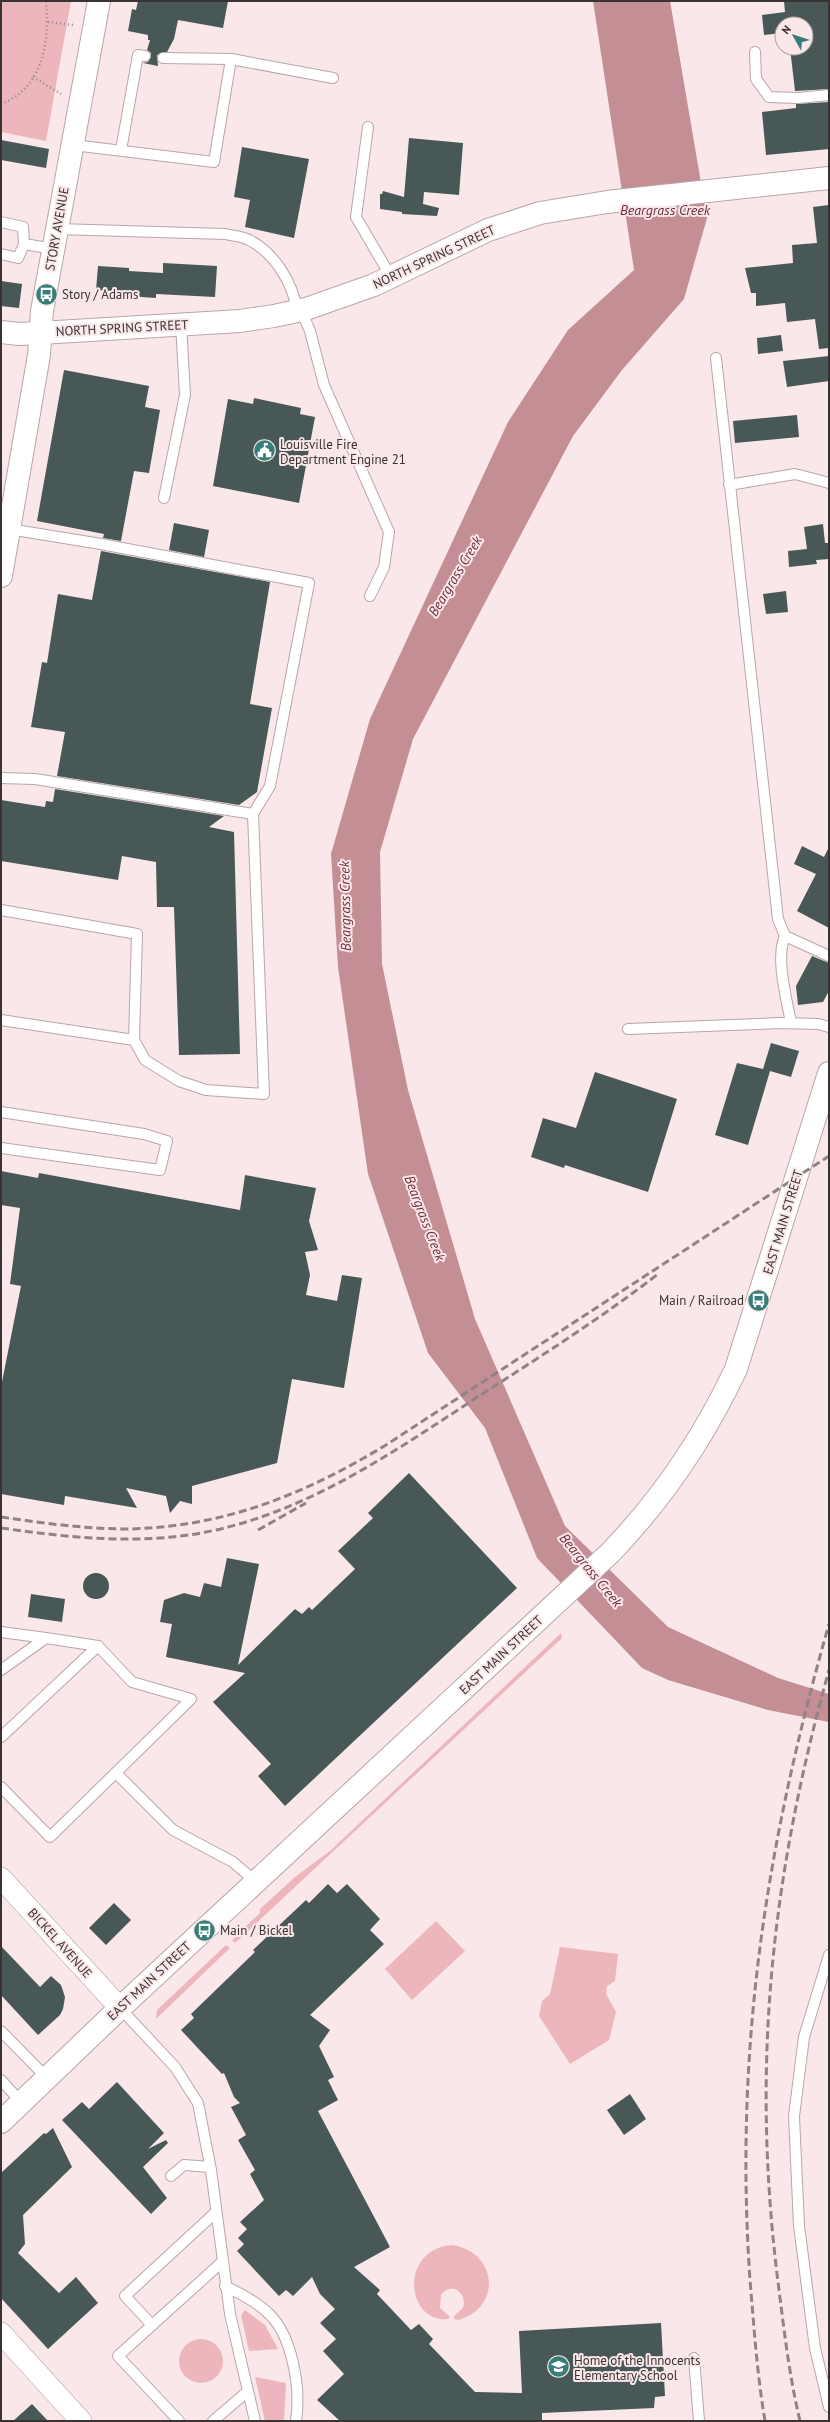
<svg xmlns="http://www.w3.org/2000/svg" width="830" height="2422" font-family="'PT Sans',sans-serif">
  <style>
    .green { fill: #edb5bc }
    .water { fill: #c48e95 }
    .building { fill: #475856 }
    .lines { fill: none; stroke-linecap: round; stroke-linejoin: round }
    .service-casing { stroke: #b8a6a8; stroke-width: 12 }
    .minor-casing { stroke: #b8a6a8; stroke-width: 22 }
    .tertiary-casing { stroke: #b8a6a8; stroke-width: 24 }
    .primary-casing { stroke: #b8a6a8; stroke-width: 24 }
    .path { stroke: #948789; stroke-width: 2.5; stroke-dasharray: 1 3; stroke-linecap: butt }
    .service { stroke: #fff; stroke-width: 10 }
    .minor { stroke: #fff; stroke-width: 21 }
    .tertiary { stroke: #fff; stroke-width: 22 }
    .primary { stroke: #fff; stroke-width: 22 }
    .rail { stroke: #908385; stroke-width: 3; stroke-dasharray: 8 4; stroke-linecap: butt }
    .labels { text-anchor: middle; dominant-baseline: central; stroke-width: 4; stroke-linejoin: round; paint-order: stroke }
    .street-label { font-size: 13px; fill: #3a3334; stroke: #fae7e9 }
    .poi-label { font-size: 13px; fill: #3a3334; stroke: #fae7e9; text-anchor: start }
    .water-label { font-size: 14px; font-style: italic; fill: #712d3c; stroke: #fae7e9 }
  </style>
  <rect width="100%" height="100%" fill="#fae7e9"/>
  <g class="green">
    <polygon points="1,1 71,1 46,141 1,132"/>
    <polygon points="561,1633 562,1638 235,1943 232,1940 260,1913 260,1909 295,1877 330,1851"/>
    <polygon points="436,1921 465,1951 412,2000 385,1969"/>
    <polygon points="226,1945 230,1948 156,2019 157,2010"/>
    <polygon points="560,1947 618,1954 615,1981 607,1986 606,1994 616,2012 609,2040 570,2064 539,2016 542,2001 550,1994"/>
    <path d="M453,2245C498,2253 502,2308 458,2320L454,2319V2316L463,2308C468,2293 451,2281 441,2295L440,2308L450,2317L448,2319C405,2323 399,2248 453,2245Z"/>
    <polygon points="245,2310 265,2325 278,2349 249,2351 241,2315"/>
    <circle cx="201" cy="2361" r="22"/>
    <polygon points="255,2377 286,2383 284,2421 265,2421"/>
  </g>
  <polygon class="water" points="593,1 670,1 707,218 684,299 622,370 573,436 413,739 380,852 382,964 408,1090 475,1319 565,1526 668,1627 778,1678 829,1694 829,1722 768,1710 668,1680 642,1668 537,1558 485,1428 428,1353 368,1174 338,967 331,854 370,719 508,422 568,330 634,270"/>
  <g class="building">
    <polygon points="138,1 228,1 223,28 178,20 174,39 167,52 157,55 158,66 143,63 148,62 151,57 151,53 147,50 150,40 148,40 148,35 128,31 132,9 136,10"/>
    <polygon points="784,1 829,1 829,89 795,91 790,48 806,48 806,24 782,24 782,33 764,35 762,15 785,12"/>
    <polygon points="829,102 829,149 766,155 762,112 796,108 796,104"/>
    <polygon points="409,138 463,143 459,195 424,192 423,204 439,208 437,216 402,214 402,212 380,209 380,194 382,194 383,191 404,197"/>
    <polygon points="1,140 49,149 46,168 1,160"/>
    <polygon points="242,147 309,159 294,238 245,227 250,200 234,197"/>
    <polygon points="829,205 829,348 819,349 815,319 787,322 785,303 756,306 756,293 751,293 745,268 793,263 792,245 817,243 813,207"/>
    <polygon points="163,263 217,266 215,297 156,294 156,298 127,296 127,292 96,290 98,266 129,268 129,271 163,273"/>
    <polygon points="1,281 22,284 19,308 1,306"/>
    <polygon points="781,335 783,351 758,354 757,338"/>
    <polygon points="829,356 829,381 787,387 783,361"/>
    <polygon points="64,370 149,386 145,407 160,410 149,473 134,471 121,541 103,538 104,534 37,521"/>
    <polygon points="254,398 301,408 300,414 315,417 299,503 213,486 228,399 253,404"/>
    <polygon points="797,415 799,437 735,443 733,421"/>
    <polygon points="174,523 209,530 204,557 169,550"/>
    <polygon points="823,524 825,543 829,543 829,559 816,560 817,564 789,567 788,551 807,549 804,527"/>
    <polygon points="101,551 270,582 250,704 272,708 257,792 239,805 57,776 65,732 31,727 42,662 47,663 58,594 92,600"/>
    <polygon points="786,591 788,612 766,614 763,594"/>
    <polygon points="55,789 224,816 209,827 234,832 240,1054 179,1055 174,907 157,907 156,862 122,856 118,880 1,861 1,800 45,807 46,801 53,802"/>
    <polygon points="802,846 824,857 829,847 829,928 797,911 816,874 794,864"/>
    <polygon points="812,956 829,963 829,991 823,1002 798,1005 796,986"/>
    <polygon points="771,1043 799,1051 791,1077 770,1071 748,1145 715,1135 737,1063 763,1069"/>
    <polygon points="595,1072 677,1099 648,1192 565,1165 564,1168 531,1157 543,1118 576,1128"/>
    <polygon points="1,1171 38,1178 39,1173 240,1210 245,1175 316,1188 309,1221 318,1250 305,1252 310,1275 306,1295 337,1301 342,1275 362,1278 344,1388 292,1379 277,1463 192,1486 192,1504 180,1501 170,1513 166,1496 126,1488 137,1508 65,1496 64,1505 1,1494 1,1387 21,1286 10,1284 20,1208 1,1205"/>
    <polygon points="409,1473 517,1588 285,1806 258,1776 271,1764 213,1702 245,1673 166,1657 172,1624 160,1622 164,1600 184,1593 200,1597 204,1583 221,1587 227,1558 259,1564 238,1665 295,1609 302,1614 309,1607 312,1610 355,1569 338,1551 373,1518 368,1513"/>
    <circle cx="96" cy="1586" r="13"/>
    <polygon points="31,1594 65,1599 62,1622 28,1617"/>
    <polygon points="328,1884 337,1893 347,1884 380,1919 370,1930 384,1944 310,2015 330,2030 319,2046 334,2077 328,2080 338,2100 318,2111 390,2247 354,2267 380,2290 377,2294 411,2330 419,2324 433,2339 429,2344 475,2392 522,2393 519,2331 661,2323 665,2396 655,2397 654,2408 542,2413 542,2421 340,2421 317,2400 344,2374 323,2351 336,2339 320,2323 335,2309 320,2294 312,2277 293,2296 286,2290 279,2296 237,2251 244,2244 238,2238 247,2229 240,2222 264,2200 250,2174 255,2170 238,2140 246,2135 231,2107 240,2103 234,2097 224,2073 222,2074 181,2030 194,2018 191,2014 255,1952 253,1950 306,1900 309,1903"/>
    <polygon points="114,1903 131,1920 106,1945 89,1928"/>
    <polygon points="1,1946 40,1987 51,1976 61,1985 65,1997 63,2009 60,2015 38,2035 1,1995"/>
    <polygon points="117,2082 164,2133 148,2149 166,2140 168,2143 143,2167 167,2198 151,2214 62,2120 82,2102 89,2109"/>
    <polygon points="630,2094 646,2119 624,2135 607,2110"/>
    <polygon points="53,2128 72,2167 23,2215 25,2244 18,2253 59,2293 76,2277 98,2303 48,2349 1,2298 1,2173 44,2133 46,2134"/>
    <polygon points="32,2404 48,2421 13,2421"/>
  </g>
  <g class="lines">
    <defs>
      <g id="service">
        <polyline points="755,52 756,79 769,97 798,98 829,95"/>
        <polyline points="163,58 231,59 333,78"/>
        <polyline points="368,127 356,217 391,277"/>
        <polyline points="73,145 214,162 231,59"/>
        <polyline points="121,150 138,55 145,56"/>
        <polyline points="1,222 23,227 24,244 18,258 1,254"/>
        <path d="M57,229L225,234C232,236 242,236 249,240C275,253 293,284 297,310"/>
        <polyline points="24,244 54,249"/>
        <polyline points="301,310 310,331 324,385 389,532 384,567 370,596"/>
        <polyline points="716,358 778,919 785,936"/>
        <polyline points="729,485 795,474 829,483"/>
        <polyline points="164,498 185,395 181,324"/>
        <polyline points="9,529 101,544 309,583 270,786 253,814 264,1094 206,1090 179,1081 145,1060 134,1040"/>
        <polyline points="1,778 35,779 253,814"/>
        <polyline points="1,910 137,934 134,1040 1,1020"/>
        <path d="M791,1023C787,1000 775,958 785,936L829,956"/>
        <polyline points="628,1029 780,1023 818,1024 829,1027"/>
        <polyline points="1,1112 144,1134 167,1141 160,1170 1,1148"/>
        <polyline points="1,1632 46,1638 1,1670"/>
        <polyline points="1,1737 98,1646"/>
        <polyline points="116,1773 173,1830 233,1862 256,1882"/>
        <polyline points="1,1787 50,1837 191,1699 132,1682 98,1646 46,1638"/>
        <polyline points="829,1955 804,2037 794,2116 799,2226 815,2348 829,2407"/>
        <polyline points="120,2008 175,2067 198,2103 211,2170 230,2314 255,2421"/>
        <polyline points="1,2031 47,2078"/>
        <polyline points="1,2080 22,2103"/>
        <polyline points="171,2176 184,2165 210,2167"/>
        <path d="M225,2286C265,2306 283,2318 293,2363C298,2384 299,2400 296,2421"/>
        <polyline points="152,2325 125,2296 216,2212"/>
        <polyline points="694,2358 699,2421"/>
        <polyline points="179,2421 118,2356 222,2262"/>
        <polyline points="213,2421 248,2391"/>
      </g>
      <g id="minor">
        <polyline points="1,1878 120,2008"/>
        <polyline points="1,2333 81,2421"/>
      </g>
      <polyline id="tertiary" points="1,332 19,334 40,333"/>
      <g id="primary">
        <polyline points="40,333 240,321 274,316 306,309 374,285 488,230 540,213 607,202 829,178"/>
        <polyline points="1,576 39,355 42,311 99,1"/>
        <path d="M1,2122L120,2008L610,1553C663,1498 704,1437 736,1369L829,1073"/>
      </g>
    </defs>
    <use href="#service" class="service-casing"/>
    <use href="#minor" class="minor-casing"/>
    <use href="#tertiary" class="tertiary-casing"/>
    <use href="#primary" class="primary-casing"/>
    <g class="path">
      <polyline points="48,22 73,25"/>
      <polyline points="33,77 61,94"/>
      <path d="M1,104C43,89 50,40 46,1"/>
    </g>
    <use href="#service" class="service"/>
    <use href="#minor" class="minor"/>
    <use href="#tertiary" class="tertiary"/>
    <use href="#primary" class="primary"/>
    <g class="rail">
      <path d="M1,1517C43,1523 85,1529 128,1529C225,1527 305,1494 386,1445L829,1156"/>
      <path d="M1,1528C73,1538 144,1546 216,1530C313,1508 395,1451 476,1398C538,1358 600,1319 658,1274"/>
      <polyline points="258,1530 306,1503"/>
      <path d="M765,2421C757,2374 754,2327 750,2280C734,2049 766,1845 829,1624"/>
      <path d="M800,2421C789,2375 784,2329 778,2282C751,2067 771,1878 829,1670"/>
    </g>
  </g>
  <defs>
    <symbol id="bus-disc" viewBox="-11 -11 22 22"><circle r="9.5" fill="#377e78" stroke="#fae7e9"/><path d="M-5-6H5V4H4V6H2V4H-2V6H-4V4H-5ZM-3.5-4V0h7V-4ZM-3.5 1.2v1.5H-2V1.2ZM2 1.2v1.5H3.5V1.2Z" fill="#fff"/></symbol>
    <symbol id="civic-disc" viewBox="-11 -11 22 22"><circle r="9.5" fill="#377e78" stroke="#fae7e9"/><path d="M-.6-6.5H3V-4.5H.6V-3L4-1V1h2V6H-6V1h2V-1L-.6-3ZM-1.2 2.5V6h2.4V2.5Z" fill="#fff"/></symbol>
    <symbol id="school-disc" viewBox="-11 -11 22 22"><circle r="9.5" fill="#377e78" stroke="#fae7e9"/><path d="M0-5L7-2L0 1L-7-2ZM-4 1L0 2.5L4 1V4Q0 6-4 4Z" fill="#fff"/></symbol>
  </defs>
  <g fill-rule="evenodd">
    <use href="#bus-disc" x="34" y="282" width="25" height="25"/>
    <use href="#civic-disc" x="252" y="438" width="25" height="25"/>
    <use href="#bus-disc" x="746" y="1288" width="25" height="25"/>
    <use href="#bus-disc" x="192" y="1918" width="25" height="25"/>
    <use href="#school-disc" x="546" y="2354" width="25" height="25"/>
  </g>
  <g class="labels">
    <g class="street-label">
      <text transform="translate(57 229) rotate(-80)">STORY AVENUE</text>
      <text transform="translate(434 257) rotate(-25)">NORTH SPRING STREET</text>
      <text transform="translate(122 328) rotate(-3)">NORTH SPRING STREET</text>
      <text transform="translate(783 1222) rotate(-73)">EAST MAIN STREET</text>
      <text transform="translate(501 1655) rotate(-43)">EAST MAIN STREET</text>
      <text transform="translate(60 1943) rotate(48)">BICKEL AVENUE</text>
      <text transform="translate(149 1981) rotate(-43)">EAST MAIN STREET</text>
    </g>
    <g class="poi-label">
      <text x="62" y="294">Story / Adams</text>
      <text x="280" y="444">Louisville Fire<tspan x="280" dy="15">Department Engine 21</tspan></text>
      <text x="744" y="1300" text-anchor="end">Main / Railroad</text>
      <text x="220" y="1930">Main / Bickel</text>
      <text x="574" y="2360">Home of the Innocents<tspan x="574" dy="15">Elementary School</tspan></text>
    </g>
    <g class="water-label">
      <text x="665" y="210">Beargrass Creek</text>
      <text transform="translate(455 576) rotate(-59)">Beargrass Creek</text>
      <text transform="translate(345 906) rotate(-91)">Beargrass Creek</text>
      <text transform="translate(425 1218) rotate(69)">Beargrass Creek</text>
      <text transform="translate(591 1570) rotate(51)">Beargrass Creek</text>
    </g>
  </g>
  <rect width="830" height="2422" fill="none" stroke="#3a3334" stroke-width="4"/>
  <g transform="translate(794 36) rotate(309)"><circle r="19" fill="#fae7e9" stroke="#ad9fa1"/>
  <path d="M0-3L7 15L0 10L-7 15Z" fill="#377e78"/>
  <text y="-6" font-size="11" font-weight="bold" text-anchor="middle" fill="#3a3334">N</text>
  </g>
</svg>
